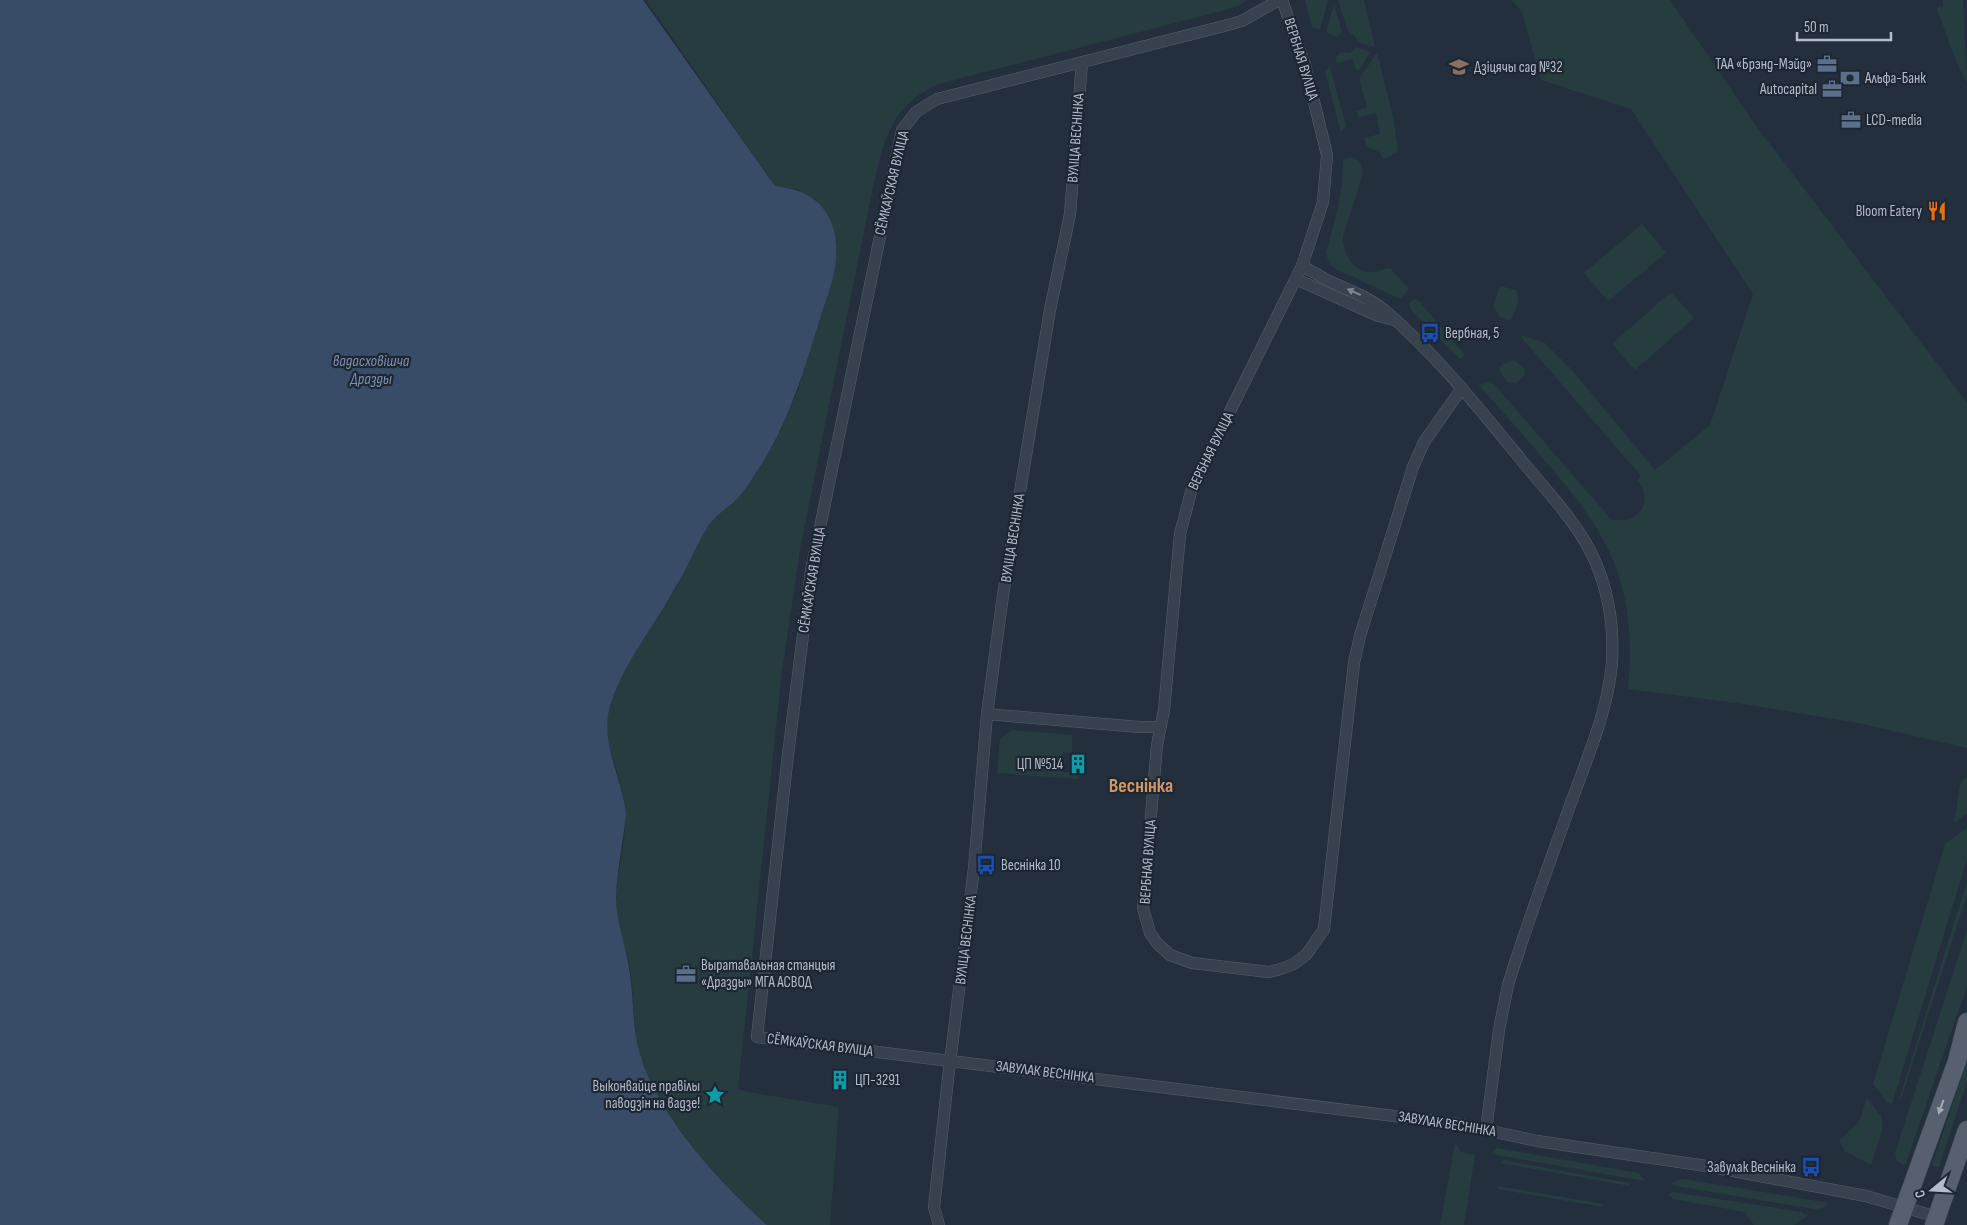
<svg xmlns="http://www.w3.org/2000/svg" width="1967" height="1225" font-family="'Sofia Sans Condensed',sans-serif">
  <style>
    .green { fill: #263c3f }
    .water { fill: #394c67 }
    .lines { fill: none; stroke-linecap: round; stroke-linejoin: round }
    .minor-casing { stroke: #565f6c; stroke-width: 12 }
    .primary-casing { stroke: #414a57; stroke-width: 19 }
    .minor { stroke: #38414e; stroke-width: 11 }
    .primary { stroke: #56606e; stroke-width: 18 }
    .oneway { fill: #7c8592 }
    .oneway2 { fill: #a1aab7 }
    .labels { text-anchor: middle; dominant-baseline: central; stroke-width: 4.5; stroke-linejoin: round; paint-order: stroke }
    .street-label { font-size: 15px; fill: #b4bcc9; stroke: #1d2633 }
    .poi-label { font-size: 15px; fill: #b4bcc9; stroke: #1d2633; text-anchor: start }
    .water-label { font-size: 16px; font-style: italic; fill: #7c92b1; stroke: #1d2633 }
    .district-label { font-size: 20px; font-weight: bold; fill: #d59563; stroke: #1d2633 }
  </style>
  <rect width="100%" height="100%" fill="#242f3e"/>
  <g class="green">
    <path d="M646,0H1247L1240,5L1229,9L938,84C888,107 884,143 872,192L801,544L782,671L738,1089L748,1092L839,1107L830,1225H767C721,1184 654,1112 639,1051C633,1026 634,1001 631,976C628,952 616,930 616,906C615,875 627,843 625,812C624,773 597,741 611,701C625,663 654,625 675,590C686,570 694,546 708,527C716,515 729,508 738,497C766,464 784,425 800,385L816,200L796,189L775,186Z"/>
    <polygon points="1305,0 1328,0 1320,30 1312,27"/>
    <polygon points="1338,0 1364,0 1375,47 1357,42 1356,37 1348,31"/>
    <path d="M1512,0H1670L1754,123L1967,403V748L1858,723L1743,704L1628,689C1633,640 1629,589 1606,545C1589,512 1565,484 1541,456C1521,432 1500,409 1479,385L1490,381L1494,384L1611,519C1638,526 1655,502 1637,480L1641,476L1521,337L1522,335L1545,343L1572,370L1655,470L1710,425L1753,294L1631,109L1541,80L1522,12Z"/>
    <polygon points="1943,0 1963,0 1967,83 1956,61 1936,7 1943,6"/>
    <polygon points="1334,5 1342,32 1337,37 1326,32"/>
    <polygon points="1357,47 1370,52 1360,69 1356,70 1353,59 1337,63 1335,59 1341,52 1350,53"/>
    <polygon points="1377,53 1393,116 1398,152 1384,159 1379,152 1367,146 1364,138 1380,134 1376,113 1359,117 1356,111 1367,107 1359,79"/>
    <polygon points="1330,67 1346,126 1341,133 1325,71"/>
    <path d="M1353,157C1360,160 1363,166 1363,174L1343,236C1343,255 1354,274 1375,272C1381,271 1385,268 1390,268L1409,289L1400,299L1334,268L1329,263L1326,253L1338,208L1342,185L1343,159Z"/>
    <polygon points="1642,224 1666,253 1608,301 1584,273"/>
    <path d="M1500,286L1516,290C1522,300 1514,311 1511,321L1501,318L1493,306Z"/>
    <polygon points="1671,292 1694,318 1635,370 1612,344"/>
    <polygon points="1414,299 1419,301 1465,355 1460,359 1411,310 1409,304"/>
    <polygon points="1512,360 1516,361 1525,370 1524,376 1515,384 1513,382 1509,383 1502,375 1499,368 1503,364"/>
    <polygon points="1011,730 1072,735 1072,753 1063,752 1062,772 1079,773 1079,779 997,773 1000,739"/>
    <polygon points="1967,777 1967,814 1954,823 1960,785 1962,781"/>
    <polygon points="1967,828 1967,859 1892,1104 1887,1102 1873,1084 1945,844"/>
    <polygon points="1967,882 1967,894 1900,1102 1899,1100"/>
    <polygon points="1967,930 1967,986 1905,1166 1897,1161 1895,1153"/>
    <polygon points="1967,1061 1967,1081 1939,1167 1932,1166"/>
    <polygon points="1867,1098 1882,1118 1882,1131 1871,1165 1845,1151 1839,1141 1859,1122"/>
    <polygon points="1455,1143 1461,1152 1475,1155 1464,1225 1440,1225"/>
    <polygon points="1497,1148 1639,1173 1645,1181 1491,1154"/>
    <polygon points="1502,1160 1630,1183 1630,1186 1500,1163"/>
    <polygon points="1684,1179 1830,1203 1819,1210 1671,1185 1673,1182"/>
    <polygon points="1498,1186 1604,1204 1603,1207 1497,1189"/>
    <polygon points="1673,1192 1802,1212 1806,1217 1794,1225 1754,1225 1745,1212 1673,1199 1669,1194"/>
  </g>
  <path class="water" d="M0,0H643L775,186C800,189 821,197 831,222C837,236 837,253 835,267C832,286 824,304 819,322C804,370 790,418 763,462C755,474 747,488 737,499C727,509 714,516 707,528C695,547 687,569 675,588C655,625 626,660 612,700C597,739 622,776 626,814C623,842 617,869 616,897C616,924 627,948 630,975C634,1001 632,1028 640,1054C657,1115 720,1183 767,1225H0Z"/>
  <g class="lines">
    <defs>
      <g id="minor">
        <polyline points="1279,0 1242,21 1224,26 937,99 916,112 902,130 811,571 787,763 757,1037 1458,1124 1537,1141 1706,1166 1866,1196 1937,1217"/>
        <polyline points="1282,0 1305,65 1327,155 1323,202 1302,266 1192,488 1180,534 1164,710 1157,745 1143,908 1150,933 1157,943 1170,955 1192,963 1269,972 1281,969 1294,964 1306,955 1324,929 1354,663 1360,636 1413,467 1424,442 1462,388"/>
        <path d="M1302,266C1311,271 1320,276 1329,281C1346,289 1367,296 1383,309C1436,354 1479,408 1523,462C1548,493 1579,524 1595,561C1609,593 1614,628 1612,663C1608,710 1588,756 1572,800C1550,862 1527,923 1508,985L1499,1030L1486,1130"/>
        <polyline points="1296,279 1378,316 1394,320"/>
        <polyline points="987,714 1139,727 1160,727"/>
        <polyline points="939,1225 934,1207 948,1079 974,868 987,714 1003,595 1050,310 1070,214 1082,62"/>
      </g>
      <g id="primary">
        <polyline points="1898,1225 1957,1061 1967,1022"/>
        <polyline points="1934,1225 1967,1130"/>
      </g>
    </defs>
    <use href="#minor" class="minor-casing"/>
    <use href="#primary" class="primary-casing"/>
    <use href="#minor" class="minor"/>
    <use href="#primary" class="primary"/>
  </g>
  <defs><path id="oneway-solid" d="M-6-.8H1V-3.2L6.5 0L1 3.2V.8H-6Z" transform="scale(1.25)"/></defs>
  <use class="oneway" href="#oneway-solid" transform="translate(1354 292) rotate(-156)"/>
  <use class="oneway2" href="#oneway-solid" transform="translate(1941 1107) rotate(110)"/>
  <defs>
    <symbol id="office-bare" viewBox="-9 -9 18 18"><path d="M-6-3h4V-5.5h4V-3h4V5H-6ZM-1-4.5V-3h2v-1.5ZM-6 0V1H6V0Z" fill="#5c6f8a" stroke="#1d2633" stroke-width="2.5" paint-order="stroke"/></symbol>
    <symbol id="school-bare" viewBox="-9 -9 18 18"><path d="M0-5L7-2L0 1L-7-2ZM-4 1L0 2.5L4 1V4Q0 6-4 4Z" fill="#8d6e63" stroke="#1d2633" stroke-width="2.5" paint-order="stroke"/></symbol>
    <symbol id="bank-bare" viewBox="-9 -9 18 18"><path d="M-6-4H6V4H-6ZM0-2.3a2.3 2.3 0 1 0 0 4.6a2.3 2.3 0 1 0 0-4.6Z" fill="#5c6f8a" stroke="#1d2633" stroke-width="2.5" paint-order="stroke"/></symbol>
    <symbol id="restaurant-bare" viewBox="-9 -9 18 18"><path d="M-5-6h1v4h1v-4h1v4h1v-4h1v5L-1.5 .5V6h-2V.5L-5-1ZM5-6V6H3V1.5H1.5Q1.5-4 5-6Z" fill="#e8710a" stroke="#1d2633" stroke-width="2.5" paint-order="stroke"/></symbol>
    <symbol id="bus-bare" viewBox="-9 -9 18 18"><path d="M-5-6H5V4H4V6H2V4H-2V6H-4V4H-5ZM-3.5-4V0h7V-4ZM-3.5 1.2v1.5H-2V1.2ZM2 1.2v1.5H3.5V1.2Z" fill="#1a4fb4" stroke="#1d2633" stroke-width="2.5" paint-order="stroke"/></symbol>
    <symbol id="building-bare" viewBox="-9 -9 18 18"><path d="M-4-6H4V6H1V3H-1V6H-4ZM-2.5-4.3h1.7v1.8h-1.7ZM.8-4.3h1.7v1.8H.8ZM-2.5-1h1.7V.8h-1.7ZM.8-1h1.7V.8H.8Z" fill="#0f9aa8" stroke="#1d2633" stroke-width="2.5" paint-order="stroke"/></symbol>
    <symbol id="sight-bare" viewBox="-9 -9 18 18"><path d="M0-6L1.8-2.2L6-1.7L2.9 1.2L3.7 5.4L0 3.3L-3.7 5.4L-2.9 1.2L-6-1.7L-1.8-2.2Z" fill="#0f9aa8" stroke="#1d2633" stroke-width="2.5" paint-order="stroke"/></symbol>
  </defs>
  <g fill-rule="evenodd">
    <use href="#office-bare" x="1813" y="50" width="28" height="28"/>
    <use href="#school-bare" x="1445" y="53" width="28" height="28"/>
    <use href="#bank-bare" x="1836" y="64" width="28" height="28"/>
    <use href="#office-bare" x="1818" y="75" width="28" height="28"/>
    <use href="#office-bare" x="1837" y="106" width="28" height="28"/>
    <use href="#restaurant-bare" x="1923" y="197" width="28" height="28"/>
    <use href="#bus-bare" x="1416" y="319" width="28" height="28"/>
    <use href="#building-bare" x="1064" y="750" width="28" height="28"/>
    <use href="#bus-bare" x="972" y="851" width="28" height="28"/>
    <use href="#office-bare" x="672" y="960" width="28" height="28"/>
    <use href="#building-bare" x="826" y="1066" width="28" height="28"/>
    <use href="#sight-bare" x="701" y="1081" width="28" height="28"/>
    <use href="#bus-bare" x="1797" y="1153" width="28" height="28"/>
  </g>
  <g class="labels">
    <g class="street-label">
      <text transform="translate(1301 59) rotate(73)">ВЕРБНАЯ ВУЛІЦА</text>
      <text transform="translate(1076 138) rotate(-86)">ВУЛІЦА ВЕСНІНКА</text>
      <text transform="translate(892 183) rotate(-77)">СЁМКАЎСКАЯ ВУЛІЦА</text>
      <text transform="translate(1211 451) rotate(-64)">ВЕРБНАЯ ВУЛІЦА</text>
      <text transform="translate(1013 538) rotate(-81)">ВУЛІЦА ВЕСНІНКА</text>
      <text transform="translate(812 580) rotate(-81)">СЁМКАЎСКАЯ ВУЛІЦА</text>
      <text transform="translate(1148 862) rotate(-86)">ВЕРБНАЯ ВУЛІЦА</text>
      <text transform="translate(966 940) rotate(-83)">ВУЛІЦА ВЕСНІНКА</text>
      <text transform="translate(820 1045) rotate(7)">СЁМКАЎСКАЯ ВУЛІЦА</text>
      <text transform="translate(1045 1072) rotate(7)">ЗАВУЛАК ВЕСНІНКА</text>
      <text transform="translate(1447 1124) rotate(9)">ЗАВУЛАК ВЕСНІНКА</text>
    </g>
    <g class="poi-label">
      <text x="1812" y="64" text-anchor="end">ТАА «Брэнд-Мэйд»</text>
      <text x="1474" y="67">Дзіцячы сад №32</text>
      <text x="1865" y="78">Альфа-Банк</text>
      <text x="1817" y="89" text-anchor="end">Autocapital</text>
      <text x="1866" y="120">LCD-media</text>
      <text x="1922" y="211" text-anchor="end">Bloom Eatery</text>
      <text x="1445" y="333">Вербная, 5</text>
      <text x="1063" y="764" text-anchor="end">ЦП №514</text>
      <text x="1001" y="865">Веснінка 10</text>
      <text x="701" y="965">Выратавальная станцыя<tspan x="701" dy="17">«Дразды» МГА АСВОД</tspan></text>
      <text x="855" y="1080">ЦП-3291</text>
      <text x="700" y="1086" text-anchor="end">Выконвайце правілы<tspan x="700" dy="17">паводзін на вадзе!</tspan></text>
      <text x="1796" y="1167" text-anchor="end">Завулак Веснінка</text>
    </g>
    <g class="water-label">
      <text x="371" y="361">вадасховішча<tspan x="371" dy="18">Дразды</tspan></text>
    </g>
    <g class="district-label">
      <text x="1141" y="786">Веснінка</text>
    </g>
  </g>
  <g transform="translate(1932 1190) rotate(252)" stroke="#1d2633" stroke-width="4" paint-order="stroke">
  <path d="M0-4L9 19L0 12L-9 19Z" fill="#b4bcc9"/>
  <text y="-8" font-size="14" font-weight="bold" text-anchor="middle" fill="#b4bcc9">С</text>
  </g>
  <path d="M1797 32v8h94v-8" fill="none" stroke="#b4bcc9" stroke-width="2.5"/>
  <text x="1804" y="32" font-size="15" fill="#b4bcc9" stroke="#1d2633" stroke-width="4" paint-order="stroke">50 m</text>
</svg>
